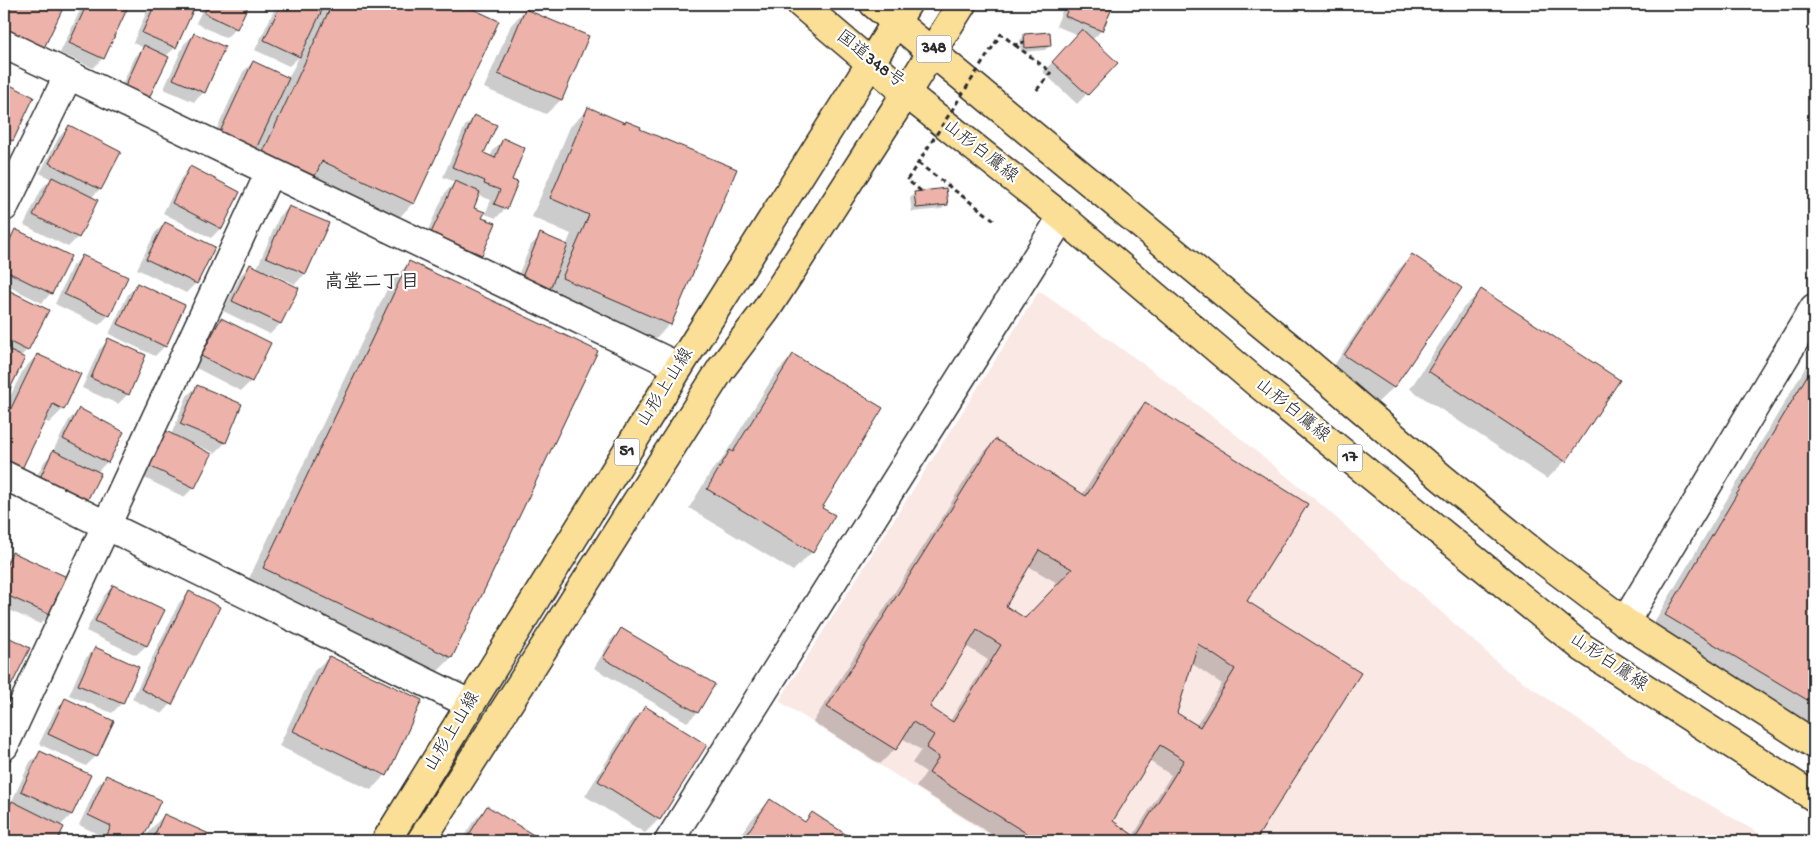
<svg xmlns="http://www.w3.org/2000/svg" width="1818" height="845" font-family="'Gochi Hand','Klee One',sans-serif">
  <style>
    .built { fill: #fae8e5 }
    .shadow { fill: #0003; fill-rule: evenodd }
    .building { fill: #edb2a9; stroke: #2b2b2b; fill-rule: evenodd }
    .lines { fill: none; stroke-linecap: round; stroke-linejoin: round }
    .minor-casing { stroke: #2b2b2b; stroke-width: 31 }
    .major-casing { stroke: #2b2b2b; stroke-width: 31 }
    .highway-casing { stroke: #2b2b2b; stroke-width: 31 }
    .path { stroke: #2b2b2b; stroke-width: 3; stroke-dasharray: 5 4; stroke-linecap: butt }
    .minor { stroke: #fff; stroke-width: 28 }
    .major { stroke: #fbdf96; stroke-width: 28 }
    .highway { stroke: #fbdf96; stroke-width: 28 }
    .path-bridge { stroke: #2b2b2b; stroke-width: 3; stroke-dasharray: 5 4; stroke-linecap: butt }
    .labels { text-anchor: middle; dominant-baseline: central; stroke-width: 4.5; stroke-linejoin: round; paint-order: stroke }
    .shield { fill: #fff; stroke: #6b6b6b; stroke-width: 1 }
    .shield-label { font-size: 16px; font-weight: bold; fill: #2b2b2b }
    .street-label { font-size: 18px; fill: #2b2b2b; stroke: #fff }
    .neighbourhood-label { font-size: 19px; font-weight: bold; fill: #2b2b2b; stroke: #fff }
  </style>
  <rect width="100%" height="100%" fill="#fff"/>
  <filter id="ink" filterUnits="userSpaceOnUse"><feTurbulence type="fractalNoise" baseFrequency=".02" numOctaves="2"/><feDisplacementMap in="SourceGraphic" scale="10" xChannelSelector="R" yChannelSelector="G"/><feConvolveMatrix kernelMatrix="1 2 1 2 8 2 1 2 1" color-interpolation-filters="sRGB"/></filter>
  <g filter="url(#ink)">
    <polygon class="built" points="1039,291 1142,363 1230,430 1324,507 1506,670 1652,771 1772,841 999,841 779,701"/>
    <g class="shadow">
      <polygon points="5,4 64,4 42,50 4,46"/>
      <polygon points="83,4 114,4 126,9 103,58 93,68 60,53"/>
      <polygon points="150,4 195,4 175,48 114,101 135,57 144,48 133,43"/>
      <polygon points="205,4 248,4 236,28 226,38 196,23"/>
      <polygon points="277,4 459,4 497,21 413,203 395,222 210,144 243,72 253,62 288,79 299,57 289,66 255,50"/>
      <polygon points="1065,4 1112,4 1101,31 1092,40 1116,63 1077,104 1043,72 1078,35 1056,26"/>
      <polygon points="525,10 587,36 561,100 546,114 484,88 511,25"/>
      <polygon points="194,35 224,48 204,92 194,102 164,89 184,44"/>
      <polygon points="1025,35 1049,46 1045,50 1021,52 1020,40"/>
      <polygon points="4,84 33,98 12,141 4,149"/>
      <polygon points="588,109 625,124 670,324 652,342 513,287 531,245 541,235 566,246 571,234 532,217 570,127"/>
      <polygon points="475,117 483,154 490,157 494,149 503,140 510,180 506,208 496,218 485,214 491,200 478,195 472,209 481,218 481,254 471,264 422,243 445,193 455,182 443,177 465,126"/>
      <polygon points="69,127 100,189 91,198 78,237 68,247 24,225 42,188 51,179 40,173 59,137"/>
      <polygon points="190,168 221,228 211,238 163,213 181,178"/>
      <polygon points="915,193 947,204 942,209 912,212 910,198"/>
      <polygon points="289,207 327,224 305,274 295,284 274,274 273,276 297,288 280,324 270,334 223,311 241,275 250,265 257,268 279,217"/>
      <polygon points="165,223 196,283 186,293 137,269 155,233"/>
      <polygon points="16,230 51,293 42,303 4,284 4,244"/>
      <polygon points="1412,256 1460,288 1393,388 1378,402 1331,370 1398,270"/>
      <polygon points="82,257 109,315 99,325 55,304 72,266"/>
      <polygon points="409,263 596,352 451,658 433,676 245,587 391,281"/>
      <polygon points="138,285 165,346 155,356 109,334 128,294"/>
      <polygon points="4,289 47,311 27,350 20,357 23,359 4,398"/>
      <polygon points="1482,290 1565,461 1547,479 1410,389 1463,308"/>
      <polygon points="221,319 251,381 241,391 192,366 211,329"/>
      <polygon points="109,340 128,394 118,404 82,388 99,350"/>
      <polygon points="37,355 63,409 49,423 43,421 4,486 4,409 23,370"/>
      <polygon points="793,355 821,508 834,516 812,552 793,571 689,508 712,470 721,461 775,374"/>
      <polygon points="1814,359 1814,733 1647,634 1805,368"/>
      <polygon points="197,386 240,405 225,443 215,453 194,444 193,446 210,454 194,487 184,497 138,475 171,435 187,396"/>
      <path d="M1145,403L1245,601L1360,673L1254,841H1002L916,787L926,772L912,763L921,750L902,738L895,749L880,764L813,722L981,455L995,441L1082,495L1131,418ZM1028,566L1059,584L1025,619L1004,607ZM966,646L988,660L950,721L928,707ZM1191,663L1222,684L1196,726L1176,714ZM1149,761L1171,775L1133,836L1111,822Z"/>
      <polygon points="79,410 122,433 107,462 97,472 30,490 44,462 55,450 54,449 69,420"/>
      <polygon points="4,533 8,535 4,543"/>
      <polygon points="12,554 50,614 40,624 4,608 4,562"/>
      <polygon points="113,586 146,646 136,655 86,631 104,596"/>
      <polygon points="189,593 171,704 162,714 132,699 179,603"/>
      <polygon points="621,630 713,684 697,713 687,722 594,668 611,640"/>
      <polygon points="4,636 29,648 10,685 4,692 4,684 8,686 8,683 4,681"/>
      <polygon points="95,649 137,667 121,704 112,713 69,695 85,659"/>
      <polygon points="329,657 421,701 385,775 371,790 279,746 314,671"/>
      <polygon points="66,699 112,722 96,756 86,766 39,744 56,709"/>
      <polygon points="4,705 9,708 4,720"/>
      <polygon points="646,708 659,819 645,833 585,796 631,722"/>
      <polygon points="40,753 71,815 60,826 63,827 56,841 4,841 4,811 14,801 12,801 30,762"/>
      <polygon points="107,776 159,801 140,841 100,841 102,836 79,825 97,786"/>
      <polygon points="770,801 804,823 812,814 854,841 737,841 752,819"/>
      <polygon points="487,808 541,841 461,841 473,822"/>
      <polygon points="164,815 206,833 202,841 145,841 150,830"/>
    </g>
    <g class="building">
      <polygon points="9,4 65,4 43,50 4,32 4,15"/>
      <polygon points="87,4 117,4 127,9 104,59 69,43"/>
      <polygon points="155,4 196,4 176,48 142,33"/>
      <polygon points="209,4 249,4 237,29 204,13"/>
      <polygon points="281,4 325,4 300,57 264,40"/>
      <polygon points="332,4 462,4 499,21 414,204 322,161 315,176 263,152"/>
      <polygon points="1070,4 1114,4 1102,31 1065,16"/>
      <polygon points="525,9 589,36 562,100 498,74"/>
      <polygon points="1082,29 1118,63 1088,95 1052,62"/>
      <polygon points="1050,32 1051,46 1025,48 1024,34"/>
      <polygon points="194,33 225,47 205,93 173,79"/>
      <polygon points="144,45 169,57 147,102 123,91"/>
      <polygon points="253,61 289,78 255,151 219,134"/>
      <polygon points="4,82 34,97 13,141 4,137"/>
      <polygon points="588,107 625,123 626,121 641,127 640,129 737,169 671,325 562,278 589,215 550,198"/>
      <polygon points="474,115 497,125 484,153 495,158 503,138 525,148 512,180 518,182 507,209 494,204 500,190 484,184 485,181 452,167"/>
      <polygon points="69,125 121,152 101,190 49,163"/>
      <polygon points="190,166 240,192 222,229 172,203"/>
      <polygon points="52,177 98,200 79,238 33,215"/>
      <polygon points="455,181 480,192 474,208 485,212 482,218 496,223 482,255 431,233"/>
      <polygon points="946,188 948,205 916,208 914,192"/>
      <polygon points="289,206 329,223 306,274 266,257"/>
      <polygon points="165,222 215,247 197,284 146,259"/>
      <polygon points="15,229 71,256 52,294 4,270 4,253"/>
      <polygon points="540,233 568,245 550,289 522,277"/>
      <polygon points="1412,254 1462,288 1394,388 1344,355"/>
      <polygon points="82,255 128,277 110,316 64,294"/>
      <polygon points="409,261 598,351 452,658 263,568"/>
      <polygon points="250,264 299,288 281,324 232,301"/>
      <polygon points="137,283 185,305 166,347 118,324"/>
      <polygon points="4,288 49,310 28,351 4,339"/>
      <polygon points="1481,289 1620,380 1566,462 1428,371"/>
      <polygon points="221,318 271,343 252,382 201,356"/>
      <polygon points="108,338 146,355 129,395 91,378"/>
      <polygon points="4,348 25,358 5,399 4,399"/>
      <polygon points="37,354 81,374 64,410 53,404 20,473 4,465 4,423"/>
      <polygon points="793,354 883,408 822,508 835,515 813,553 707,489 730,450 733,452"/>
      <polygon points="1814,364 1814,704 1665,615"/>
      <polygon points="197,385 242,404 226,443 180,424"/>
      <path d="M1145,402L1308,504L1247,601L1361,673L1255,841H1039L929,773L939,757L926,748L934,735L913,722L896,750L827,707L995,439L1086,496ZM1039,550L1072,569L1025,618L1006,606ZM977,630L1001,645L953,722L930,707ZM1198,644L1235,669L1200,727L1177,713ZM1160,745L1184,760L1136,837L1113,821Z"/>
      <polygon points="79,408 124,432 108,463 63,439"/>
      <polygon points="164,430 212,454 195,488 147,465"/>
      <polygon points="53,450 101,473 86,503 39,480"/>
      <polygon points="12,552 67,577 51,615 4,594 4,571"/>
      <polygon points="113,585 165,610 147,646 95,621"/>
      <polygon points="189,591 220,607 172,705 141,689"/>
      <polygon points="621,628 715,684 698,713 603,658"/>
      <polygon points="4,635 30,648 11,686 4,682"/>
      <polygon points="95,647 139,667 123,704 78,685"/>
      <polygon points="329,656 422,700 387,776 293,731"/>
      <polygon points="65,698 114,721 97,757 48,734"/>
      <polygon points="645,706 707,745 660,820 598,781"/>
      <polygon points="40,751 91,775 72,815 21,791"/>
      <polygon points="106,775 161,800 142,841 120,841 107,835 111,826 88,815"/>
      <polygon points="770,799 805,822 812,812 856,841 742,841"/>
      <polygon points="12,801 64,827 57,841 4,841 4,818"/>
      <polygon points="487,806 543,841 465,841"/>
      <polygon points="164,814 207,833 204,841 152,841"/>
    </g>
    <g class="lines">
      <defs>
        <g id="minor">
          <polyline points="4,44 679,367"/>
          <polyline points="4,207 68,76"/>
          <polyline points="4,475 470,704"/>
          <polyline points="1625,622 1814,308"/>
          <polyline points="4,746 270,172"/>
          <polyline points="669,841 1062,217"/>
        </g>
        <g id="major">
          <polyline points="932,52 1293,350 1442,478 1539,557 1625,622 1814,744"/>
          <polyline points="386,841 679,367 870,64"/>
          <polyline points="421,841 721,369 766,310 906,93 1062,217 1256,382 1583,648 1814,797"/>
        </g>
        <g id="highway">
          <polyline points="801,4 906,93 962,4"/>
          <polyline points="874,4 932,52"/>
          <polyline points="870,64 907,4"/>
        </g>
      </defs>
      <use href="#minor" class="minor-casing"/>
      <use href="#major" class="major-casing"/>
      <use href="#highway" class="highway-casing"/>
      <g class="path">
        <polyline points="1015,45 1051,72 1036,91"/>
        <polyline points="918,163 997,222"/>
      </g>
      <use href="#minor" class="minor"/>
      <use href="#major" class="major"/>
      <use href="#highway" class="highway"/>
      <polyline class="path-bridge" points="921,191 907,180 1001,34 1015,45 1024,42"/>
    </g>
  </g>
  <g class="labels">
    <g class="shield">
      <rect x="916.5" y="35.5" width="35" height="27" rx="4"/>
      <rect x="614.5" y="438.5" width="25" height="27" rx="4"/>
      <rect x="1337.5" y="444.5" width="25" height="27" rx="4"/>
    </g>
    <g class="shield-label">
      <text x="934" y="49">348</text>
      <text x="627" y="452">51</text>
      <text x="1350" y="458">17</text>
    </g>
    <g class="street-label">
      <text transform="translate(870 60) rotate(38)">国道348号</text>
      <text transform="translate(980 152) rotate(38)">山形白鷹線</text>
      <text transform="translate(666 388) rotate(-58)">山形上山線</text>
      <text transform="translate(1292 411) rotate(39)">山形白鷹線</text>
      <text transform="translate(1608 663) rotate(34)">山形白鷹線</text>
      <text transform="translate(453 732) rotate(-59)">山形上山線</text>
    </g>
    <g class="neighbourhood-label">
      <text x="372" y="283">高堂二丁目</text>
    </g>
  </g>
  <rect width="1818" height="845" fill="none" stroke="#fff" stroke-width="20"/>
  <rect x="10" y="10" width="1798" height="825" fill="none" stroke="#2b2b2b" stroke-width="2" filter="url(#ink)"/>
</svg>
